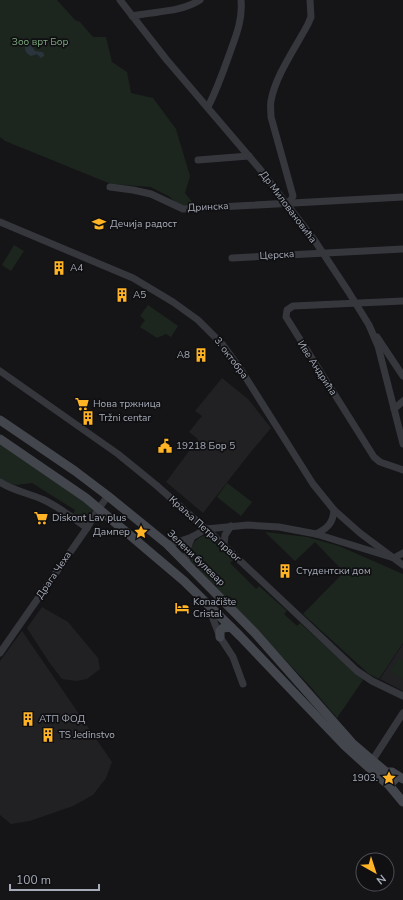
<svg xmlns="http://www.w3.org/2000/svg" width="403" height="900" font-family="'Nunito Sans',sans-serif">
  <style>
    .built { fill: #212124 }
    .green { fill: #1c261e }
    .water { fill: #2a343c }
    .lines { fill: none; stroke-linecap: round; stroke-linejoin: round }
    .street { stroke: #35373d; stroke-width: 7 }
    .secondary { stroke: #43464d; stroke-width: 9 }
    .labels { text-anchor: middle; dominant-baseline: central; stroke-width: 3.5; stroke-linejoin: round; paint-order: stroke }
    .park-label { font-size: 10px; fill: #7aa67c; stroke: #101012 }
    .street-label { font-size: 10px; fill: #a5abb9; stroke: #101012 }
    .poi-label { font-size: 10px; fill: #a5abb9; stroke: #101012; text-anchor: start }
  </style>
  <rect width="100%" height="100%" fill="#151517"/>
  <g class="built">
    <polygon points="222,378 248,399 271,428 250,453 203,513 166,482 198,439 189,432 202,416 195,411"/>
    <polygon points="42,607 68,622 98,658 100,669 87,679 76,681 62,679 49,662 27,628"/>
    <polygon points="22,631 112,762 106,778 93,795 73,806 30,821 11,824 0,815 0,661"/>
    <polygon points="403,644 403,691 380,679"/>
  </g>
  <g class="green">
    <polygon points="0,0 57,0 75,20 80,22 93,37 106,37 112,62 127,72 131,93 153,98 176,129 190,176 185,193 197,208 179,206 170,197 151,187 111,184 5,141 0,137"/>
    <polygon points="14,245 24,251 11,271 2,265"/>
    <polygon points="148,305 178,326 171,337 166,334 157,338 140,327 145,320 140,316"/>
    <path d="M0,442L85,499L93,510L85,521C79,522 76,518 73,514L75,510L32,483L17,485L10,484L0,478Z"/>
    <polygon points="227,483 252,502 241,516 217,497"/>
    <polygon points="265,532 307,537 339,546 403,574 403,643 379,679 369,674 303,614 344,572 315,542 295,561"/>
    <path d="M203,536H209L233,560L230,563L256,589L259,586L287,611L284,614L297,626L300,623L363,680L337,718L309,685L190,560C191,548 191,541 203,536Z"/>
    <polygon points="399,658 403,660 403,679 390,671"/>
  </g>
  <path class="water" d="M27,44L31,45L35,51L42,52L44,54V56L41,58L37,54L31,56C27,54 25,52 25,47Z"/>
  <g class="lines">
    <g class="street">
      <polyline points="120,0 166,59 259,168 315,241 348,291 369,325 378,346 403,444"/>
      <path d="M132,16C155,11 179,13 200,0"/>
      <path d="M208,107C216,91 222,75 228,58C235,38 243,21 241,0"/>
      <polyline points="198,160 249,156"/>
      <polyline points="110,187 133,190 151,194 183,209 403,197"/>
      <path d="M287,203L291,200L293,196L271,117C271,112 270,106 271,101C275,76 296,47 308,24L311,17L310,0"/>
      <polyline points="0,222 133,278 173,302 198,320 223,345 241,370 313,484 334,510 360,533 403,565"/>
      <polyline points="232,258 403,249"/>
      <polyline points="403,301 293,306 287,310 286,317 374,457 380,462 403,470"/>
      <polyline points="377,337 403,376"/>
      <polyline points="0,371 118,454 156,485 215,537 357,671 372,681 403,696"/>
      <polyline points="394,409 403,401"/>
      <path d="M0,482C13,491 29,493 44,500C59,507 73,518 87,528"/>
      <path d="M316,534C328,528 333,523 334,510"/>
      <polyline points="167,544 172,544 192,537 206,529 248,525 279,527 316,534 394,558 403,553"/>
      <polyline points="224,545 225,535 231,526"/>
      <path d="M187,564C186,553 187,547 192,537"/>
      <polyline points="208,606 220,637 233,657 243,684"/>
      <polyline points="0,653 87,528 99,508 108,496"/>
      <polyline points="372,761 403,713"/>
    </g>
    <g class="secondary">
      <polyline points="0,420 75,471 108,496 167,544 255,633 353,744 386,772 392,772 403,779"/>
      <polyline points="0,439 86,498 184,581 240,636 345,746 386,783 391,783 395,779"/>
      <polyline points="220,637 220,631 223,628 231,627"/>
      <polyline points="388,784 403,802"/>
    </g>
  </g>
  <defs>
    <symbol id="school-bare" viewBox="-9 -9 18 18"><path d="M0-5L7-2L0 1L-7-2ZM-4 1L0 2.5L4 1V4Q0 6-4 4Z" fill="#ffb325" stroke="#101012" stroke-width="2.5" paint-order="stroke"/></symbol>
    <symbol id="building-bare" viewBox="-9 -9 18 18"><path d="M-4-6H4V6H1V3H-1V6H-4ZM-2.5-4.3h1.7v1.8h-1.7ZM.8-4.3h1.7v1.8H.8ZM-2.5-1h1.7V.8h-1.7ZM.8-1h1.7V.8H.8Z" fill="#ffb325" stroke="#101012" stroke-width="2.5" paint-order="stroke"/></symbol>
    <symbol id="supermarket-bare" viewBox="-9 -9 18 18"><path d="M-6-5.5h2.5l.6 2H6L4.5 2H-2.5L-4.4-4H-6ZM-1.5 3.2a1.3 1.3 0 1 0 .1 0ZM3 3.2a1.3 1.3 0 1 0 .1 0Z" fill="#ffb325" stroke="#101012" stroke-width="2.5" paint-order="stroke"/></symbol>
    <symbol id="civic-bare" viewBox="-9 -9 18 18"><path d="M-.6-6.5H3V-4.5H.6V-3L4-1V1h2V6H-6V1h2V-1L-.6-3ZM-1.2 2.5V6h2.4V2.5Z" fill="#ffb325" stroke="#101012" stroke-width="2.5" paint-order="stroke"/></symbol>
    <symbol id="sight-bare" viewBox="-9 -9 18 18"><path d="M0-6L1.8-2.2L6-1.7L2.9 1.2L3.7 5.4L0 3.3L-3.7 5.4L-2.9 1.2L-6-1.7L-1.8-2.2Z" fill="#ffb325" stroke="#101012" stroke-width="2.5" paint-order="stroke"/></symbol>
    <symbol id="hotel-bare" viewBox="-9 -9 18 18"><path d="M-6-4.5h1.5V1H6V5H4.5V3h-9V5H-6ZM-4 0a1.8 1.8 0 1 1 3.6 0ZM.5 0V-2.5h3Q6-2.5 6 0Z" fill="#ffb325" stroke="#101012" stroke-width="2.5" paint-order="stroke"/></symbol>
  </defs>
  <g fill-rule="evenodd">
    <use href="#school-bare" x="89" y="214" width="20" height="20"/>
    <use href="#building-bare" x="49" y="258" width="20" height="20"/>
    <use href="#building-bare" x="112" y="285" width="20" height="20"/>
    <use href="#building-bare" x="191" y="345" width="20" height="20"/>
    <use href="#supermarket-bare" x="72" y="394" width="20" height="20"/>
    <use href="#building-bare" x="78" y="408" width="20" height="20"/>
    <use href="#civic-bare" x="155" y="436" width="20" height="20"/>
    <use href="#supermarket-bare" x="31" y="508" width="20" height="20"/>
    <use href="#sight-bare" x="131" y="522" width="20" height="20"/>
    <use href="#building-bare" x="275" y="561" width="20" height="20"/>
    <use href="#hotel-bare" x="172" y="598" width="20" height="20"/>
    <use href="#building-bare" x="18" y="709" width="20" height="20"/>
    <use href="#building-bare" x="38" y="725" width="20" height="20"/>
    <use href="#sight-bare" x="379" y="768" width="20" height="20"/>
  </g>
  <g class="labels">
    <g class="park-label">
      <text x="40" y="42">Зоо врт Бор</text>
    </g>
    <g class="street-label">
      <text transform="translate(208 207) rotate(-3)">Дринска</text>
      <text transform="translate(288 207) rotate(53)">Др Миловановића</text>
      <text transform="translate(277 255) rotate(-3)">Церска</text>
      <text transform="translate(231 358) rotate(53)">3. октобра</text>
      <text transform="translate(317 368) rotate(57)">Иве Андрића</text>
      <text transform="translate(205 529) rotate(42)">Краља Петра првог</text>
      <text transform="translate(196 558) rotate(44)">Зелени булевар</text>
      <text transform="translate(54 575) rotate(-56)">Драга Чеха</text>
    </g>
    <g class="poi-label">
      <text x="110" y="224">Дечија радост</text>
      <text x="70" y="268">A4</text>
      <text x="133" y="295">A5</text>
      <text x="190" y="355" text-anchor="end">A8</text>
      <text x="93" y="404">Нова тржница</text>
      <text x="99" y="418">Tržni centar</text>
      <text x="176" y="446">19218 Бор 5</text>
      <text x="52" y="518">Diskont Lav plus</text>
      <text x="130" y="532" text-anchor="end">Дампер</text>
      <text x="296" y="571">Студентски дом</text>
      <text x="193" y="602">Konačište<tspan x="193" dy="12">Cristal</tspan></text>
      <text x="39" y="719">АТП ФОД</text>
      <text x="59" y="735">TS Jedinstvo</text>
      <text x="378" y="778" text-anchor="end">1903.</text>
    </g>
  </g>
  <g transform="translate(375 872) rotate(141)"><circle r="19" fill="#101012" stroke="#4c4e55"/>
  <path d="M0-3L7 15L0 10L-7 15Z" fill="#ffb325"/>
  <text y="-6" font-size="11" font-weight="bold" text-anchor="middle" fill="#a5abb9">N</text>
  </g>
  <path d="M10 884v6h89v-6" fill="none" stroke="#a5abb9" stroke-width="2"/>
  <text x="16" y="884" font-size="12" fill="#a5abb9" stroke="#101012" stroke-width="3" paint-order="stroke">100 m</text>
</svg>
